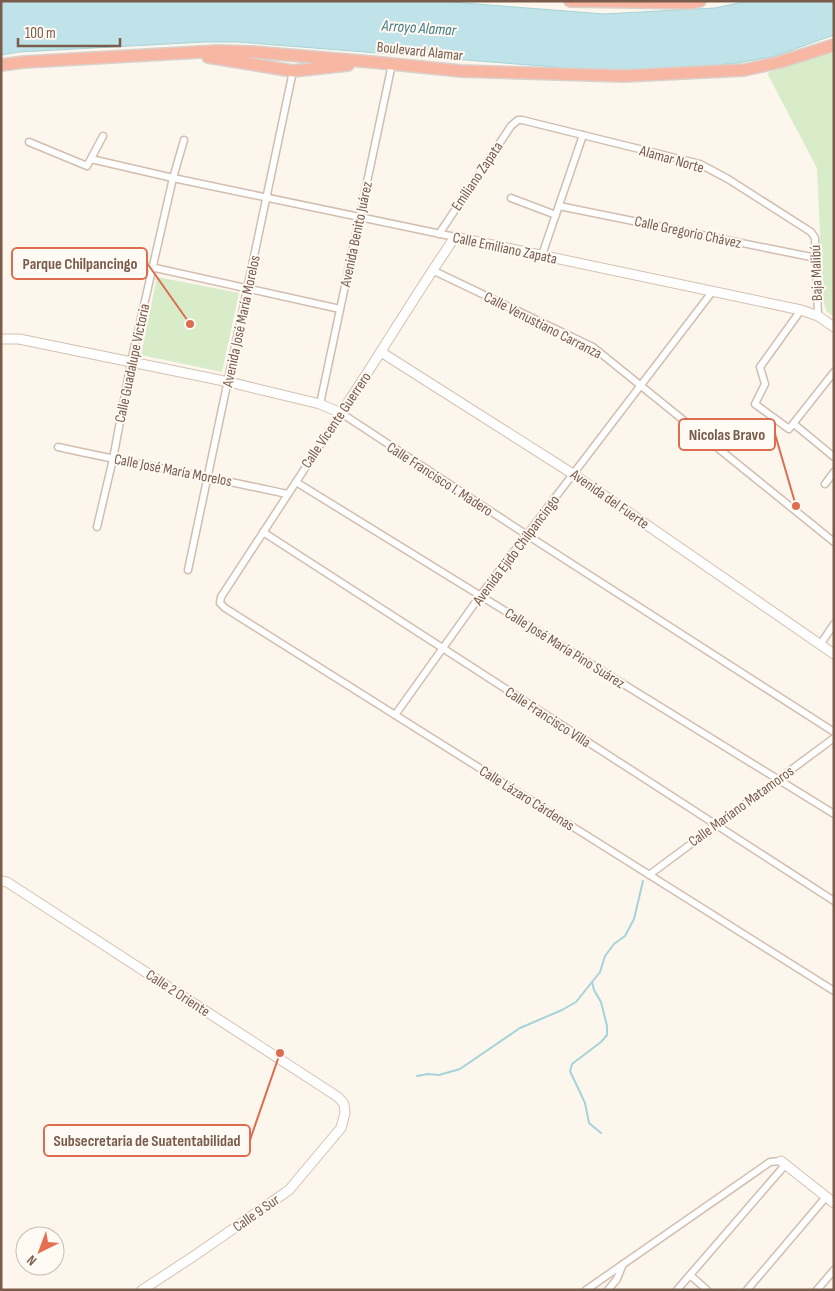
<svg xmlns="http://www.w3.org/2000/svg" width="835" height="1291" font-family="'Sofia Sans Condensed',sans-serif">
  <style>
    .green { fill: #d8ecc9 }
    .water { fill: #bfe3e8; stroke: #a5d3da }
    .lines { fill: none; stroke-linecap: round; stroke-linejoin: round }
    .stream { stroke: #a5d3da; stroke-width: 2 }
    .street-casing { stroke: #d1beb0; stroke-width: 9 }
    .secondary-casing { stroke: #d6c0b0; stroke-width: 11 }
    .highway-casing { stroke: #dad1cd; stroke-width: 14 }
    .street { stroke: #fff; stroke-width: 6 }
    .secondary { stroke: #fff; stroke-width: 9 }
    .highway { stroke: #f7b7a3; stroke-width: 11 }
    .labels { text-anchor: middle; stroke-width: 4; stroke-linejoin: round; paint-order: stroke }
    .street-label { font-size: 15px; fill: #7a5c4d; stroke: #fffaf3 }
    .water-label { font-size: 16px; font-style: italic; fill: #437c86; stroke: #fffaf3 }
    .leader { fill: none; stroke: #dc6d51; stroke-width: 2 }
    .callout-dot { fill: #dc6d51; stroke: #fffaf3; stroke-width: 2 }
    .callout { fill: #fffaf3; stroke: #dc6d51; stroke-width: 2 }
    .callout-label { font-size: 16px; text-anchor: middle; font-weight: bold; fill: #7a5c4d }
  </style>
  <rect width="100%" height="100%" fill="#fdf6ec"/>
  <g class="green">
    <path d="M834,51V317L826,311L823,298L817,168L767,73Z"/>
    <path d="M157,277L239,293L222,372L141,355Z"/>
  </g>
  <path class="water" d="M1,1H438L604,14L715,8L748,1H834V35L775,56L737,63L694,67L605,71L238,42H204L19,52L1,55Z"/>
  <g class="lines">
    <g class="stream">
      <path d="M592,982L594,990L601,1002L607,1026V1035L601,1042L572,1064L570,1071L585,1103L589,1123L601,1133"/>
      <path d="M417,1076L428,1074L439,1075L460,1069L520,1028L562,1010L576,1002L600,972L605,956L614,944L625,936L634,919L643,881"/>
    </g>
    <defs>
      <g id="street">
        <path d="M29,142L87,166L103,136"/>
        <path d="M91,159L173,178L455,237"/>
        <path d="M511,198L556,215"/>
        <path d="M559,206L816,258"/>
        <path d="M439,234L511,126L518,120H522L700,164L728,179L811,232L815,238L818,316"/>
        <path d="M97,255L340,309"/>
        <path d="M542,255L583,135"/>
        <path d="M432,270L593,347L834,542"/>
        <path d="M801,310L760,367L765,384L755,404L789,429L834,372"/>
        <path d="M320,404L392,64"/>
        <path d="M794,424L834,457"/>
        <path d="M58,447C134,464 211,477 287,494"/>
        <path d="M296,482L834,814"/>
        <path d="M825,484L834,472"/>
        <path d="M97,527L113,459L131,362L173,178L184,140"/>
        <path d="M263,532L834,901"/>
        <path d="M188,570L293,71"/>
        <path d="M820,645L834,624"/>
        <path d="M395,715L480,596L712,292"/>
        <path d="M834,732L527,535L341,413L221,597L220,603L225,608L834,991"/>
        <path d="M649,875L834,738"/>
        <path d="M690,1275L707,1290"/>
        <path d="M586,1290L770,1162L781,1161"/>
        <path d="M608,1290L617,1279L623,1264"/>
        <path d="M677,1290L786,1164"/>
        <path d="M747,1290L826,1197"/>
        <path d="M817,1290L834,1270"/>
      </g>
      <g id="secondary">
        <path d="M1,339H19L229,382L320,404L341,413C380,355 415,295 455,237L801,310L818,316L834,327"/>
        <path d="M381,352L573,474L834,654"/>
        <path d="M1,881L7,882L338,1097L344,1104L345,1113L341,1128L289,1190L194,1256L142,1290"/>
        <path d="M781,1161L834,1203"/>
      </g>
      <g id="highway">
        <path d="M570,1L690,3L700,1"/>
        <path d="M208,57L293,71L348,65"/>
        <path d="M1,65L24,62L217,51L253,52L372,62L461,71L624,76L744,70L780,62L834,45"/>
      </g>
    </defs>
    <use href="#street" class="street-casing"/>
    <use href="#secondary" class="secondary-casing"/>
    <use href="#highway" class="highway-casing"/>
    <use href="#street" class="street"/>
    <use href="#secondary" class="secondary"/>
    <use href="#highway" class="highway"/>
  </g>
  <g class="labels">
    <g class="street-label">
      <text transform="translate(420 51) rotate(6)" y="5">Boulevard Alamar</text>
      <text transform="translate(672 159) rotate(16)" y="5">Alamar Norte</text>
      <text transform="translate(477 176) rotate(-56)" y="5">Emiliano Zapata</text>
      <text transform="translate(688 232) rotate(12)" y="5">Calle Gregorio Chávez</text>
      <text transform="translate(356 234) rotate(-78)" y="5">Avenida Benito Juárez</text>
      <text transform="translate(505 248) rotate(12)" y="5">Calle Emiliano Zapata</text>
      <text transform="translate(816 273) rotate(-92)" y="5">Baja Malibú</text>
      <text transform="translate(241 321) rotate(-78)" y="5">Avenida José María Morelos</text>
      <text transform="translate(543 325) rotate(27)" y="5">Calle Venustiano Carranza</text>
      <text transform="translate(132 363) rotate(-78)" y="5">Calle Guadalupe Victoria</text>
      <text transform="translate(336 420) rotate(-56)" y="5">Calle Vicente Guerrero</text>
      <text transform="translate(173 470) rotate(11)" y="5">Calle José María Morelos</text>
      <text transform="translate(440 479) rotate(33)" y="5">Calle Francisco I. Madero</text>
      <text transform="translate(610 499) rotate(35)" y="5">Avenida del Fuerte</text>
      <text transform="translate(516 550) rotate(-53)" y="5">Avenida Ejido Chilpancingo</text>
      <text transform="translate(565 648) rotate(32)" y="5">Calle José María Pino Suárez</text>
      <text transform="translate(548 717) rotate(33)" y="5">Calle Francisco Villa</text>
      <text transform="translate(527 798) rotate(32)" y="5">Calle Lázaro Cárdenas</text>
      <text transform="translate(741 806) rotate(-36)" y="5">Calle Mariano Matamoros</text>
      <text transform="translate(178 993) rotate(33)" y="5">Calle 2 Oriente</text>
      <text transform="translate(256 1213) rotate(-35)" y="5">Calle 9 Sur</text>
    </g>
    <g class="water-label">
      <text transform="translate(419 27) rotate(4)" y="6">Arroyo Alamar</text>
    </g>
  </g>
  <path class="leader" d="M190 324L147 263M796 506L775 434M280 1053L250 1140"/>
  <g class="callout-dot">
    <circle cx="190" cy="324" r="5"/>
    <circle cx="796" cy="506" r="5"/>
    <circle cx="280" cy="1053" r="5"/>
  </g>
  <g class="callout">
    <rect x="12" y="248" width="135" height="31" rx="5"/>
    <rect x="679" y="419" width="96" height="31" rx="5"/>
    <rect x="44" y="1125" width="206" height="31" rx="5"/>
  </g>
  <g class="callout-label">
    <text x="80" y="269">Parque Chilpancingo</text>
    <text x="727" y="440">Nicolas Bravo</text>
    <text x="147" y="1146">Subsecretaria de Suatentabilidad</text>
  </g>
  <rect width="835" height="1291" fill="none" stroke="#7a5c4d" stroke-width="5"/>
  <g transform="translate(40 1251) rotate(222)"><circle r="24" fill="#fffaf3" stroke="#cabbb1"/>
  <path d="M0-4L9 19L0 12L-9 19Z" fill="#e76f51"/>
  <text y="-8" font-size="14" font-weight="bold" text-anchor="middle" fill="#7a5c4d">N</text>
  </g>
  <path d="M18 38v8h102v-8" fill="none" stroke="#7a5c4d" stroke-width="2.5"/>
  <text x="25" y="38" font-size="15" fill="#7a5c4d" stroke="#fffaf3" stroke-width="4" paint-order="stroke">100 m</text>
</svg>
